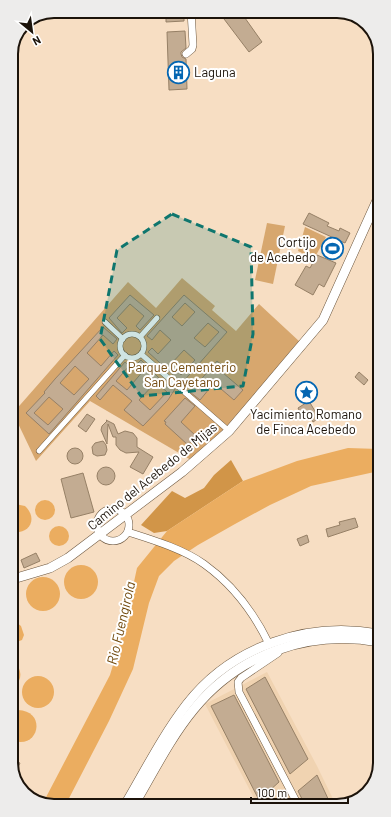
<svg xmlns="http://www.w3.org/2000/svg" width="391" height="817" font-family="Barlow,sans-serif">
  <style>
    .built { fill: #f0d3b1 }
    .green { fill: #d7a76e }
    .forest { fill: #d19548 }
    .water { fill: #ebad60 }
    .building { fill: #c3ac92; stroke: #968066; fill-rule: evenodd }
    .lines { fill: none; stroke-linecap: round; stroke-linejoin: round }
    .pedestrian-casing { stroke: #6c573f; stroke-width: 6 }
    .minor-casing { stroke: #6c573f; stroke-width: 8 }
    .tertiary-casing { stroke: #6c573f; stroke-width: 10 }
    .pedestrian { stroke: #fff; stroke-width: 5 }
    .minor { stroke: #fff; stroke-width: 7 }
    .tertiary { stroke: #fff; stroke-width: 9 }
    .marked { fill: #0f766e; fill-opacity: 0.2; stroke: #0f766e; stroke-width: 3; stroke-dasharray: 8 5; stroke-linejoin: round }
    .labels { text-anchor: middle; stroke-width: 4; stroke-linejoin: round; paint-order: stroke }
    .poi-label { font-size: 13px; fill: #1c130a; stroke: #fff; text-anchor: start }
    .park-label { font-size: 13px; fill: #744b10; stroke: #fff }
    .street-label { font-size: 13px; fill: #1c130a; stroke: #fff }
    .water-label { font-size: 14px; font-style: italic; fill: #70480b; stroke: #fff }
    .rim { fill: none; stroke: #1c130a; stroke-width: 2 }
  </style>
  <rect width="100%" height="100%" fill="#f7dec3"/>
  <path class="built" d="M267,672L317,766L335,803L257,804L205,704Z"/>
  <g class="green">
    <path d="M267,223L285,226L273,284L255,280Z"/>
    <path d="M305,227L326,237L314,259L298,251Z"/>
    <path d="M182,278L215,306L212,310L236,331L259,304L300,342L275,370L226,430L191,460L90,401L36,461L13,413L128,282L156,308Z"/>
  </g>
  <path class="forest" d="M231,460L243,481L167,531L154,533L141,525L172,491L185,498L204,488L214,475Z"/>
  <g class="water">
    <path d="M348,448L379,449V471L311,486L270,505L235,524L198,545L174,561L159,576L149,603L133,669L109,721L65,806H50L43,803L110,675L124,628L137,568L167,531L243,481L297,461Z"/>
    <circle cx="45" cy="510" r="10"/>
    <path d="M15,504L25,506C38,518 30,534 13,532V505Z"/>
    <circle cx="59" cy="536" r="10"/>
    <circle cx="81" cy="582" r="17"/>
    <circle cx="43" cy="594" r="17"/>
    <path d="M13,607L16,609L19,618L17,623L21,626L24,635L22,640L14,643Z"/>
    <path d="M14,661C22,669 23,680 14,687Z"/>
    <circle cx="38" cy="692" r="16"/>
    <path d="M18,710C47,711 39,749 14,741V711Z"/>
  </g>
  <g class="building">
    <path d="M166,11H184V21L166,22Z"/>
    <path d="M226,11H240L262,42L249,52L221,15Z"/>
    <path d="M185,31L186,48L181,52V54L182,57L186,59L187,89L169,90L167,32Z"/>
    <path d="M309,213L329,223L327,226L339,231L340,228L350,233L345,243L303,224Z"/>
    <path d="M317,255L336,263L324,287L319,284L313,295L295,285L306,266L310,268Z"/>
    <path d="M130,295L154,315L140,330L136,326L144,316L130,304L117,318L127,328L122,333L109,318Z"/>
    <path d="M184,295L227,332L182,383L148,352L152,348L158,354L171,340L160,330L152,340L147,336ZM185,303L195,312L182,326L172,317ZM208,323L219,332L205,347L194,338ZM184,350L195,360L181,375L170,365Z"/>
    <path d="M103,327L117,339L113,344L103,335L87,353L101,366L114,351L118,355L49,434L26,413L45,393L44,392L55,379ZM75,366L89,379L74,395L60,383ZM49,397L63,409L48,425L34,413Z"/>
    <path d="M141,360L159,378L171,388L172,387L175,389L168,400L143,426L124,410L132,401L113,385L100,400L96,396L125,362L129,366L116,381L127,390L144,370L137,364ZM156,382L167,392L150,410L139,400Z"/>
    <path d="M217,361L227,369L223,373L243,390L234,400L214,383L200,400L190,392Z"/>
    <path d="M359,372L368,380L364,385L355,377Z"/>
    <path d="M185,398L195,406L181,422L196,436L188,445L165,424L166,422L164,421Z"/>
    <path d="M309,401L319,418L313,422L307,411L301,414L298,408Z"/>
    <path d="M87,414L95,419L86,432L78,426Z"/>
    <path d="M106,420L114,424L118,434L125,431L133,433L137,438V447L153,457L143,474L130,467L139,452L126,453L120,450L116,445V437H113L108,424L107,444L101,430L102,426L107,421Z"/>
    <path d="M103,441L106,445L107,450L105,455L97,456L93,454L92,447L95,443Z"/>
    <circle cx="75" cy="456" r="8"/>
    <circle cx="106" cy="476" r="9"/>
    <path d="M83,473L94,512L71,518L61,479Z"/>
    <path d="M355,518L358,527L328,537L326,529L340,525L339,522Z"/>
    <path d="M307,535L309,542L300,546L297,539Z"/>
    <path d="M36,553L40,561L24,568L21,560Z"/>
    <path d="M265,677L308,759L290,774L246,689Z"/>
    <path d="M234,695L279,782L259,800L211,706Z"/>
    <path d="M14,760L20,763L14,775Z"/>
    <path d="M317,775L330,803H304L298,791Z"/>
  </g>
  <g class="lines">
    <defs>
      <g id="pedestrian">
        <path d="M105,322L123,339"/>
        <circle cx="132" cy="346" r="12"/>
        <path d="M140,337L157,318"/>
        <path d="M141,354L229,431"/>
        <path d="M39,451L125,355"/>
      </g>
      <g id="minor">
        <path d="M186,54L192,49L193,45L191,11"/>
        <circle cx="113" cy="525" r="16"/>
        <path d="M128,532C153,540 183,549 204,564C232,584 254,613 269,644"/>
        <path d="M278,653L241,678L238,682L239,692L297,803"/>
      </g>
      <g id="tertiary">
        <path d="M13,579L50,568L68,558L182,472L229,431L323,320L378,198"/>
        <path d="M125,805C145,771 163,735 187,704C232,646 308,621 379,634"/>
        <path d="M134,805C153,773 170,738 194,709C239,654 309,629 379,642"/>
      </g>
    </defs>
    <use href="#pedestrian" class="pedestrian-casing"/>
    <use href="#minor" class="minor-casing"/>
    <use href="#tertiary" class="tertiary-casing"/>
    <use href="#pedestrian" class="pedestrian"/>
    <use href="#minor" class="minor"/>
    <use href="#tertiary" class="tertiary"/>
  </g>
  <path class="marked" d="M172,214L251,247L253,334L243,386L141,396L100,339L117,250Z"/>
  <defs>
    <symbol id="building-ring" viewBox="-11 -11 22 22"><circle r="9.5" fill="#fff" stroke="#0466b2" stroke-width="1.5"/><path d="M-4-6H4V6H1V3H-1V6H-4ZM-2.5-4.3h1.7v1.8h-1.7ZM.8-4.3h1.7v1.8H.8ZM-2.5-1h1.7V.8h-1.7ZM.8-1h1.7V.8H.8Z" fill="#0466b2"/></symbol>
    <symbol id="stadium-ring" viewBox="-11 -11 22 22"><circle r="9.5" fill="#fff" stroke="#0466b2" stroke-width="1.5"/><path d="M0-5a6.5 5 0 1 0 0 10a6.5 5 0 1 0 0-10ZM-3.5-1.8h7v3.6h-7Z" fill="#0466b2"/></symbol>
    <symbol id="sight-ring" viewBox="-11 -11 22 22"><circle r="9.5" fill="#fff" stroke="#0466b2" stroke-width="1.5"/><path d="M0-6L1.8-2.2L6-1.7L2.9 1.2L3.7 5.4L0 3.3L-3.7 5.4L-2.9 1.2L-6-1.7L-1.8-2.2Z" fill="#0466b2"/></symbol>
  </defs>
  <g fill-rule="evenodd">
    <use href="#building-ring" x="166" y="60" width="25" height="25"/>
    <use href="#stadium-ring" x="320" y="236" width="25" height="25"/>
    <use href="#sight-ring" x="294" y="380" width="25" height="25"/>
  </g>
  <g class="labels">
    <g class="poi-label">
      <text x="194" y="77">Laguna</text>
      <text x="316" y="247" text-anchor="end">Cortijo<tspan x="316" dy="15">de Acebedo</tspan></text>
      <text x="306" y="419" text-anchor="middle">Yacimiento Romano<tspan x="306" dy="15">de Finca Acebedo</tspan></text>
    </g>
    <g class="park-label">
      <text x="182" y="372">Parque Cementerio<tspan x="182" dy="15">San Cayetano</tspan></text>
    </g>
    <g class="street-label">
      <text transform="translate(152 476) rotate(-39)" y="5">Camino del Acebedo de Mijas</text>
    </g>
    <g class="water-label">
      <text transform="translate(121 623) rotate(-77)" y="5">Rio Fuengirola</text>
    </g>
  </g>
  <path d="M0 0H391V817H0ZM54 18H337A36 36 0 0 1 373 54V763A36 36 0 0 1 337 799H54A36 36 0 0 1 18 763V54A36 36 0 0 1 54 18Z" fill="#edeceb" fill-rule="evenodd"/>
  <path class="rim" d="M54 18H337A36 36 0 0 1 373 54V763A36 36 0 0 1 337 799H54A36 36 0 0 1 18 763V54A36 36 0 0 1 54 18Z"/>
  <g transform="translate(32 32) rotate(151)" stroke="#ffffff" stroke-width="3" paint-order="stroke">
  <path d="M0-3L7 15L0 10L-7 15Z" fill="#1c130a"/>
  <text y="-6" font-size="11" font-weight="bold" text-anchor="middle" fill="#1c130a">N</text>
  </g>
  <path d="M251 797v6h97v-6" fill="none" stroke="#1c130a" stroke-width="2"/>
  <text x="257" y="797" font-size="12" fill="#1c130a" stroke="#ffffff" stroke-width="3" paint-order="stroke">100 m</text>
</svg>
